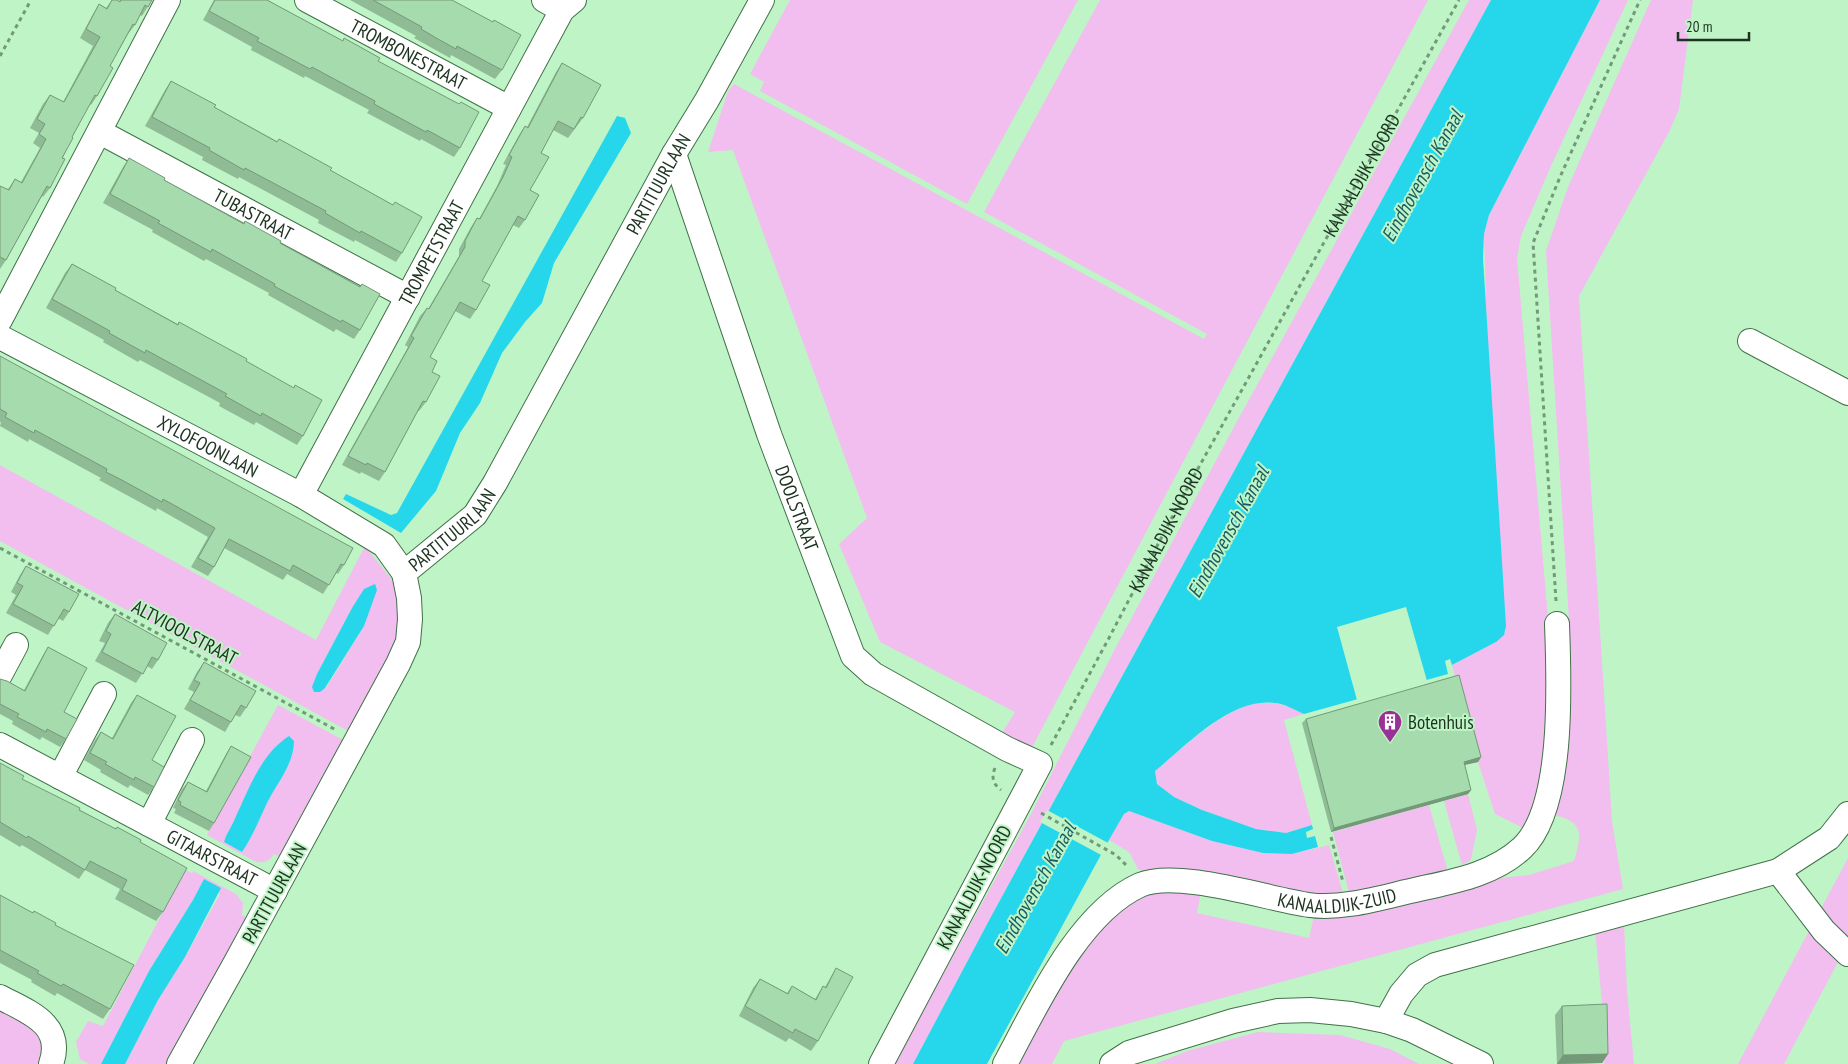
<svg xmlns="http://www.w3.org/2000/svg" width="1848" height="1064" font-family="'PT Sans Narrow',sans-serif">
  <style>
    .green { fill: #f2bdef; fill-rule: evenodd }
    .water { fill: #26d7ec }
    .pier { fill: #bff5c6 }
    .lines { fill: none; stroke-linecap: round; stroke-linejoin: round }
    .minor-casing { stroke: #407148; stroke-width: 26 }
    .path { stroke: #739a78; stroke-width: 3; stroke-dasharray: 4 4; stroke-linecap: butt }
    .minor { stroke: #fff; stroke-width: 24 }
    .wall { fill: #8fbc95 }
    .shaded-wall { fill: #749979 }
    .building { fill: #a6dbad; stroke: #749979 }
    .labels { text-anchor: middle; stroke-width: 4; stroke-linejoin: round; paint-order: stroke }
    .street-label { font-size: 19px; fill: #1d3220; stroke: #bff5c6 }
    .poi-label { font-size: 19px; fill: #1d3220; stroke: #bff5c6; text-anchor: start }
    .water-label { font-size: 20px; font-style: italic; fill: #195b64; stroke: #bff5c6 }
  </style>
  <rect width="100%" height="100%" fill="#bff5c6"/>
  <g class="green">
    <path d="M790,0H1078L967,204L760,91L764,82L750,74Z"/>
    <path d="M1100,0H1428L1029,753L1000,736L1015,712L880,642L839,544L867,518L733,150L708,152L728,91L734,84L1204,339L1207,334L984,212Z"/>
    <path d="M1469,0H1491L993,913L913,1064H894L1031,814L1116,647L1235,425Z"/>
    <path d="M1600,0H1628L1551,166L1521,236L1517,258L1549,630L1550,722L1544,783L1525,829L1495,814L1478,762L1452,665L1496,642L1484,234L1489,215Z"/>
    <path d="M1651,0H1693L1679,109L1669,132L1579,296L1612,821L1623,889L1064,1041L1052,1064H1014L1051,997L1090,939L1133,899L1157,890L1201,892L1197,913L1309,938L1314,916L1472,886L1500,878L1529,875L1574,861C1583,831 1583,821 1550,814L1566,672L1569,621L1546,251L1568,187Z"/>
    <path d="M0,465L316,640L365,546L392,580L400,607L396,646L350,732L0,541ZM352,608L364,626L326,688L317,674Z"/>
    <path d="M1275,703L1290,707L1304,714L1284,720L1312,825L1286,833L1256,829L1202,810L1174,797L1157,784L1155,771C1185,747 1215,715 1252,704C1259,702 1268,703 1275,703Z"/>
    <path d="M278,705L345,741L281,857L274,854C270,861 265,863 256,862L207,835ZM294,741C294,764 277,783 267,802C259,820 253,836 242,852L226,836L266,758Z"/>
    <path d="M1468,794L1477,830L1471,860L1462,865L1444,801Z"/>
    <path d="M1429,805L1448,872L1350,896L1333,832Z"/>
    <path d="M1129,811L1212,841L1263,853L1292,854L1329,845L1343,893L1325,899L1164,870L1143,871L1138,869L1129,852L1109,840L1124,814Z"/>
    <path d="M1848,858V943L1784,1064H1738Z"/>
    <path d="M185,870L192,873L193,871L236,894L243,903L242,915L248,918L168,1064H125L158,1000L185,957L220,894L204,879L193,900L149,971L101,1064H89L80,1059L76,1042L88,1021L103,1026Z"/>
    <path d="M1624,924L1627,990L1634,1064H1604L1603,1013L1595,930Z"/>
    <path d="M0,1008C22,1020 53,1033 37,1064H0Z"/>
    <path d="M1258,1032L1340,1035L1390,1049L1419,1064H1155L1187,1051Z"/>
  </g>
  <g class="water">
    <path d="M1491,0H1600L1489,215L1484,234L1483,258L1506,626L1504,635L1496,642L1452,665L1450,659L1445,661L1448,674L1304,714C1295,710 1285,704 1275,703C1231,697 1187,745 1155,771L1157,784L1174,797L1202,810L1256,829L1286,833L1312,825L1313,829L1306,832L1307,838L1315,836L1318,847L1292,854L1263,853L1212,841L1129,811L1124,814L1109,840L987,1064H913L993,913Z"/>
    <path d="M617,116L625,118L631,133L554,263L542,303L525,322L502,353L480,403L460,433L436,491L401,533L343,499L346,494L391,515L397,513Z"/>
    <path d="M375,584L377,590L364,626L325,688L320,692H314L312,687L317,674L352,608L364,589Z"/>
    <path d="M289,736L294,741C294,764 277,783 267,803C259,820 253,836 242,852L224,842L226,836C245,803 255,758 289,736Z"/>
    <path d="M204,879L221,888L185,957L158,1000L125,1064H101L149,971L193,900Z"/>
  </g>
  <g class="pier">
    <path d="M1406,607L1427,681L1357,700L1337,627Z"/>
    <path d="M1047,810L1110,844L1103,856L1040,822Z"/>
  </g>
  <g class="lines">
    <defs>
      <g id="minor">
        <path id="s2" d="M307,0L509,108"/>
        <path d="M544,0L562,10"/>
        <path id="s3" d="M100,132L408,297"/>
        <path id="s4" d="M674,154L769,434L853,656L873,674L1007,749L1040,764L881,1064"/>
        <path d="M0,320L168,0"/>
        <path id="s5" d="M0,337L301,495L384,545L404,573L409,598L410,619L408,642L398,664L236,962L179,1064"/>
        <path d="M1750,341L1848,393"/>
        <path id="s6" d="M301,495L562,10L574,0"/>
        <path id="s7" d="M404,573L475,515L495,483L674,154L707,100L762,0"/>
        <path d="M0,675L16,645"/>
        <path id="s8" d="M0,745L275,891"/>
        <path d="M60,777L104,694"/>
        <path d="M149,824L192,740"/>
        <path d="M1778,871L1824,931L1848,954"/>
        <path d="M0,997C28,1012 65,1024 51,1064"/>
        <path d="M1386,1021L1401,994L1417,975L1435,965L1778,871L1829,838L1848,814"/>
        <path id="s9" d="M1005,1064C1036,1007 1078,913 1140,885C1177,869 1268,899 1309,905C1344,910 1386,896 1419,889C1455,881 1494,874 1522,848C1565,808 1559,680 1557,624"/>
        <path d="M1112,1064L1129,1053L1233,1021L1278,1011L1310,1010L1351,1014L1386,1021L1412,1030L1481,1064"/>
      </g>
    </defs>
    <use href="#minor" class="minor-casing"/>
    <g class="path">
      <path d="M0,56L31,0"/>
      <path d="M0,548L336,730"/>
      <path d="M1556,601L1533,243L1560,177L1640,0"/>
      <path id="s1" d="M1051,745L1109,638L1190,483L1459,0"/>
      <path d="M995,768C991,777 993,784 1001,790"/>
      <path d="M1041,813L1116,855L1127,866"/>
      <path d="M1331,837L1343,882"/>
    </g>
    <use href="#minor" class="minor"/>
  </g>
  <g class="wall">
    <path d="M112,0L119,1L120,0H152L142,16L140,15L135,25L128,34L110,66L97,96L91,105L90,104L72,137L50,188L43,197L42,196L6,260L0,269V186L8,189L15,179L21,182L40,148L33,143L39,133L30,128L43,104L50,95L63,102L93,46L80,38L93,14L99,4L106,8Z"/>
    <path d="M214,0H267L378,61L460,148L454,157L421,139L420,141L367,113L369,110L305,76L304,78L251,50L252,47L203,20Z"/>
    <path d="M350,0H452L502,70L495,79L451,55L450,58L414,38L416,36Z"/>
    <path d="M562,63L583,118L568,138L553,130L541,153L530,190L525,220L519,228L513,225L482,281L476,310L470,319L455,311L430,357L432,372L426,402L419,411H418L385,472L379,481L361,472L360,474L342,465L408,347L405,345L420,316L427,308L428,309L459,256V249L471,227L477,218L479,219L497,186L506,165L503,164L519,135L525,126L527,127L556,72Z"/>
    <path d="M171,81L214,107L330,170L402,253L396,262L355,240L354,242L318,223L319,220L239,177L238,179L202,160L203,157L145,126L165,90Z"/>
    <path d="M129,158L164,180L280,243L360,330L354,339L336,329L334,332L268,295L269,293L206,259L204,261L152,232L153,230L103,203L123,167Z"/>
    <path d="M72,264L115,290L246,361L303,436L297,445L256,422L254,425L219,406L220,403L140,360L138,362L103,342L104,340L46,308L65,273Z"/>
    <path d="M0,356L344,565L338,574L336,573L323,594L287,574L283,580L224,548L214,567L208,576L191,567L208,537L157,508L156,511L99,480L101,478L29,439L28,442L0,426L1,422H0Z"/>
    <path d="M26,566L69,612L63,621L58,618L48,635L6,613L16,595L11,592L20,575Z"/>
    <path d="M115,614L158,660L152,669L147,666L136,683L95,661L105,643L99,641L108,623Z"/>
    <path d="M48,647L64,712L66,739L60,747L42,737L40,740L12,724L13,721L0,714V679L24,690L43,655Z"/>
    <path d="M204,662L246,708L240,717L235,715L225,732L184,709L194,692L188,689L197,672Z"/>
    <path d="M137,695L152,760L154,787L148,795L130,785L128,788L100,772L101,770L84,760L95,740L101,732L112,738L131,703Z"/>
    <path d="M1306,719L1481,757L1478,762L1464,765L1471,790L1468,794L1331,832L1302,723Z"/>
    <path d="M231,746L214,823L209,831L174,813L176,809L173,808L182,789L188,782L206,791L226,754Z"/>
    <path d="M0,763L22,779L140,842L163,912L156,921L115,899L120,889L85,870L79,879L22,845L20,847L0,835Z"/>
    <path d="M0,895L33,913L34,911L55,925L110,1009L103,1019L57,993L55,996L31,982L32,980L0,963Z"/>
    <path d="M836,968L818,1041L811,1051L789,1038L786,1042L739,1016L753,988L760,979L787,993L792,986L815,999L823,986L825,987Z"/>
    <path d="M1562,1006L1608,1054L1602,1063L1557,1064L1555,1015Z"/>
  </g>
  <g class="shaded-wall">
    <path d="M1481,757L1478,762L1460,766L1464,762Z"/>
    <path d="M1471,790L1468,794L1331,832L1334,828Z"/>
    <path d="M1608,1054L1602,1063L1557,1064L1563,1055Z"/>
  </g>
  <g class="building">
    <path d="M112,0H117L120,2L121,0H152L148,7L145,5L135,25L133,24L110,66L113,68L97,96L95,95L72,137L73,138L62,158L65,159L50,188L47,186L6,260L0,257V186L9,190L15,179L22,183L46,139L39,134L45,124L37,119L50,95L64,102L100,37L86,29L99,4L107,9Z"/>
    <path d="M215,0H267L343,41L344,38L380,58L378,61L459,104L461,102L479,112L460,148L427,130L426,132L374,104L375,101L312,67L310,69L257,41L259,38L209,11Z"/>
    <path d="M373,0H452L493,22L494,20L521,35L502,70L457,46L456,49L438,39L421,29L422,27Z"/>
    <path d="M562,63L601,85L583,118L581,117L574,129L558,121L541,153L549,157L530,190L539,195L525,220L518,216L482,281L490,285L476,310L460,302L430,357L437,361L432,372L440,376L426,402L423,401L385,472L367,463L366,465L348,456L414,338L411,336L427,308L429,309L465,247V241L477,218L480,219L503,177L512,157L509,155L525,126L528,128Z"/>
    <path d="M171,81L216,105L214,107L277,142L279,139L332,168L330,170L393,205L395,202L422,217L402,253L361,231L360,233L325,213L326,211L245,168L244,170L209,150L210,148L152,117Z"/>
    <path d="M129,158L165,178L164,180L244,224L245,221L281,241L280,243L360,287L362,284L380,294L360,330L342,320L341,322L274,286L275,284L212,249L211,252L158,223L160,221L110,194Z"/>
    <path d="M72,264L116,288L115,290L178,325L179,322L247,359L246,361L294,388L295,385L322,400L303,436L262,413L261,416L225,396L227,394L146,350L145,353L109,333L110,331L52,299Z"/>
    <path d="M0,356L353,548L344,565L341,564L329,585L293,565L290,571L229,539L214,567L198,558L215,528L163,499L162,502L118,478L106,472L107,469L35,430L34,433L5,417L7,413L0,409Z"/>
    <path d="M26,566L79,594L69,612L64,609L54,626L13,604L23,586L17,583Z"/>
    <path d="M115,614L167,643L158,660L152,657L143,674L102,652L111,634L106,631Z"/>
    <path d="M48,647L87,668L64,712L77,719L66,739L47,729L46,732L31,724L17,717L19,714L0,704V679L7,681L25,691Z"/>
    <path d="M204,662L256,691L246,708L241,705L231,722L190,700L200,683L194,680Z"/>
    <path d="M1459,675L1481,757L1464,762L1471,790L1334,828L1306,719Z"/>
    <path d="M137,695L176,716L152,760L164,767L154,787L135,777L134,780L105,764L107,762L90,753L101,732L113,739Z"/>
    <path d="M231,746L251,757L214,823L180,805L181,802L178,800L188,782L207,792Z"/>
    <path d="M0,763L24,776L22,779L80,808L79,810L116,829L117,827L141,840L140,842L187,868L163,912L122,890L127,880L90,861L85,870L28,836L27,838L0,822Z"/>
    <path d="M0,895L33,913L34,911L56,923L55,925L134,965L110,1009L63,984L61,986L37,973L39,971L0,950Z"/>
    <path d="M836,968L853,977L818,1041L795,1029L793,1033L745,1006L760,979L788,994L792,986L816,1000L823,986L826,988Z"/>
    <path d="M1607,1004L1608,1054L1563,1055L1562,1006Z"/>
  </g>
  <defs>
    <symbol id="building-pin" viewBox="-11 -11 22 30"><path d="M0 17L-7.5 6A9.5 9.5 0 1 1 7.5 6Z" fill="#983297" stroke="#bff5c6"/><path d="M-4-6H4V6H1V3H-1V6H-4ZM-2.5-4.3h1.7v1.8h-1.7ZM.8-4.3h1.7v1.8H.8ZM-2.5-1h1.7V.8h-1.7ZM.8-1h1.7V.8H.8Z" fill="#fff"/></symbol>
  </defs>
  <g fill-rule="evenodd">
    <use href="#building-pin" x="1376" y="708" width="28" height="38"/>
  </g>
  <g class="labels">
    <g class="street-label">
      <text dy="7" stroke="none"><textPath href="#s2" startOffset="115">TROMBONESTRAAT</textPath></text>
      <text dy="7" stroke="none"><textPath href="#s1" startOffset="649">KANAALDIJK-NOORD</textPath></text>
      <text dy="7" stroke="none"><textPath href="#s7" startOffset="470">PARTITUURLAAN</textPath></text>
      <text dy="7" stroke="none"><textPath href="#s3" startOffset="174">TUBASTRAAT</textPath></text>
      <text dy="7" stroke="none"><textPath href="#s6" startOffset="275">TROMPETSTRAAT</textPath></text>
      <text dy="7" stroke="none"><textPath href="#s5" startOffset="235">XYLOFOONLAAN</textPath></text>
      <text dy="7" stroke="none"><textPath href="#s4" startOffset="375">DOOLSTRAAT</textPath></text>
      <text dy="7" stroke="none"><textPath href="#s7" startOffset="65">PARTITUURLAAN</textPath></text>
      <text dy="7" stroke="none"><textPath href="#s1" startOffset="244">KANAALDIJK-NOORD</textPath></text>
      <text transform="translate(185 632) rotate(28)" y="7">ALTVIOOLSTRAAT</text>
      <text dy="7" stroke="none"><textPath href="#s8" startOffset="240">GITAARSTRAAT</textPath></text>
      <text transform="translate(974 887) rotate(-62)" y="7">KANAALDIJK-NOORD</text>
      <text transform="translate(274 893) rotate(-61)" y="7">PARTITUURLAAN</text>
      <text dy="7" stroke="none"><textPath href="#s9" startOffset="428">KANAALDIJK-ZUID</textPath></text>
    </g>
    <g class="poi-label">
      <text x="1408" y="729">Botenhuis</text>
    </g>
    <g class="water-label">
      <text transform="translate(1422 176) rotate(-61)" y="7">Eindhovensch Kanaal</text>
      <text transform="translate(1228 532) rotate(-61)" y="7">Eindhovensch Kanaal</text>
      <text transform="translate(1035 888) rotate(-61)" y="7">Eindhovensch Kanaal</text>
    </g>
  </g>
  <path d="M1678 32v8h71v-8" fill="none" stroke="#1d3220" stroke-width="2.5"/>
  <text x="1686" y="32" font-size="15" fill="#1d3220" stroke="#bff5c6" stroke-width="4" paint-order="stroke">20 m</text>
</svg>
